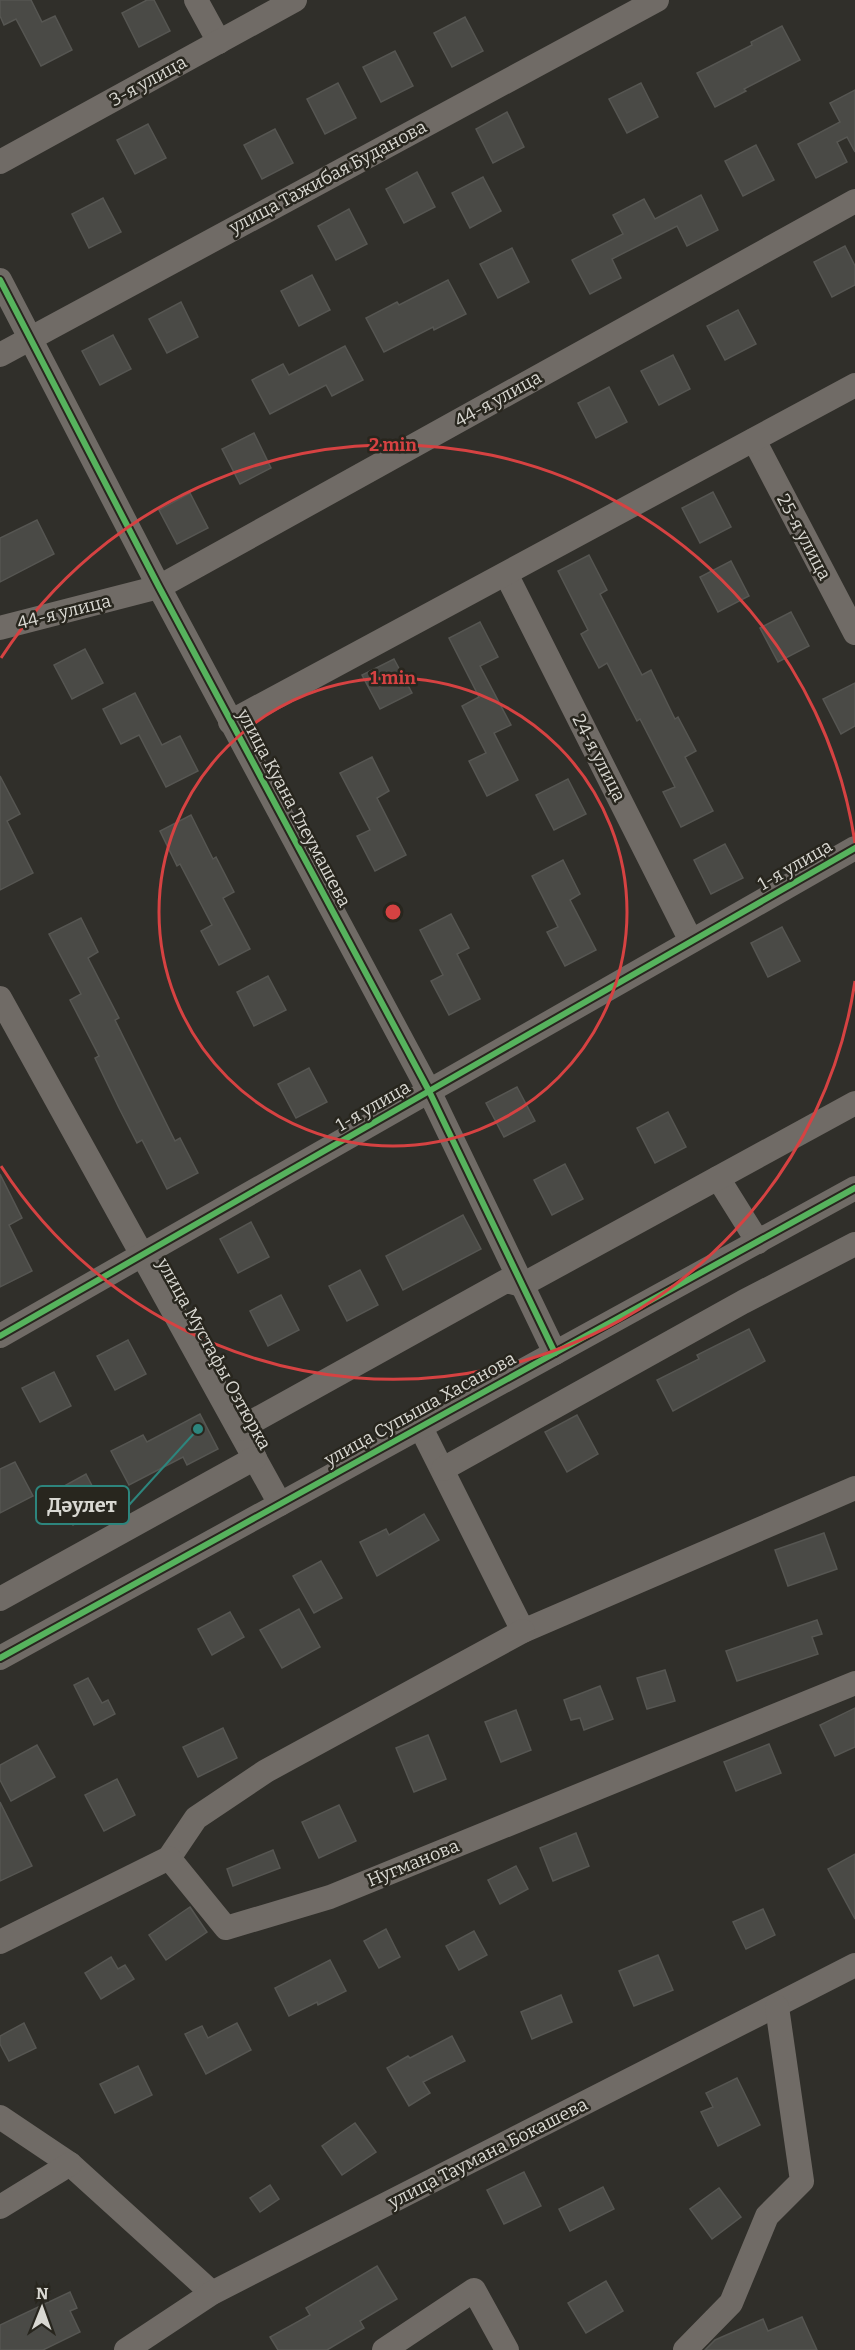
<svg xmlns="http://www.w3.org/2000/svg" width="855" height="2350" font-family="Bitter,serif">
  <style>
    .building { fill: #4a4a46; stroke: #565652; stroke-width: 1.5 }
    .lines { fill: none; stroke-linecap: round; stroke-linejoin: round }
    .minor { stroke: #706b66; stroke-width: 24 }
    .cycleway-casing { stroke: #28261e; stroke-width: 10 }
    .cycleway { stroke: #56b35d; stroke-width: 6 }
    .ring { fill: none; stroke: #d64242; stroke-width: 3 }
    .labels { text-anchor: middle; stroke-width: 5; stroke-linejoin: round; paint-order: stroke }
    .street-label { font-size: 18px; fill: #d9d8d2; stroke: #28261e }
    .centre { fill: #d64242; stroke: #28261e; stroke-width: 3 }
    .ring-label { font-size: 18px; text-anchor: middle; font-weight: bold; fill: #d64242; stroke: #28261e; stroke-width: 5; stroke-linejoin: round; paint-order: stroke }
    .leader { fill: none; stroke: #2d857d; stroke-width: 2 }
    .callout-dot { fill: #2d857d; stroke: #28261e; stroke-width: 2 }
    .callout { fill: #28261e; stroke: #2d857d; stroke-width: 2 }
    .callout-label { font-size: 20px; text-anchor: middle; font-weight: bold; fill: #d9d8d2 }
  </style>
  <rect width="100%" height="100%" fill="#302f2a"/>
  <g class="building">
    <path d="M0,0H31L42,22L55,16L72,50L41,66L16,19L4,25L0,16Z"/>
    <path d="M147,0H154L170,31L139,47L122,13Z"/>
    <path d="M465,17L483,51L452,67L434,33Z"/>
    <path d="M782,26L800,60L744,89L746,91L715,107L697,73L752,45L751,42Z"/>
    <path d="M395,51L413,86L381,102L363,67Z"/>
    <path d="M338,83L356,118L325,134L307,99Z"/>
    <path d="M641,83L658,117L627,133L609,99Z"/>
    <path d="M855,90V152L847,137L837,142L847,162L816,178L798,144L840,122L830,103Z"/>
    <path d="M507,112L524,147L493,163L476,129Z"/>
    <path d="M148,124L166,158L135,174L117,140Z"/>
    <path d="M275,129L293,163L262,179L244,145Z"/>
    <path d="M756,145L774,180L743,196L725,161Z"/>
    <path d="M417,172L435,207L404,223L386,189Z"/>
    <path d="M483,177L501,211L470,228L452,193Z"/>
    <path d="M701,195L718,230L687,246L677,226L612,259L621,278L590,294L572,260L623,234L613,215L644,199L655,219Z"/>
    <path d="M103,198L121,232L89,248L72,214Z"/>
    <path d="M349,209L367,244L336,260L318,226Z"/>
    <path d="M845,246L855,266V285L832,297L814,262Z"/>
    <path d="M512,248L529,282L498,298L480,264Z"/>
    <path d="M312,275L330,310L299,326L281,291Z"/>
    <path d="M448,280L466,314L434,330L433,327L384,352L366,318L397,302L399,305Z"/>
    <path d="M181,302L198,337L167,353L149,319Z"/>
    <path d="M738,310L756,344L725,360L707,326Z"/>
    <path d="M113,335L131,369L100,385L82,351Z"/>
    <path d="M345,346L363,380L332,396L326,385L270,414L252,380L283,364L289,375Z"/>
    <path d="M673,355L690,389L659,405L641,371Z"/>
    <path d="M609,387L627,422L596,438L578,403Z"/>
    <path d="M254,433L271,468L240,484L222,449Z"/>
    <path d="M713,492L731,527L700,543L682,508Z"/>
    <path d="M190,493L208,528L177,544L159,510Z"/>
    <path d="M37,520L54,554L0,582V538Z"/>
    <path d="M589,555L607,590L600,594L642,675L651,670L675,719L678,717L696,751L685,757L713,811L681,827L663,792L675,787L640,719L637,721L607,663L599,668L581,634L588,630L558,571Z"/>
    <path d="M731,561L749,596L718,612L700,577Z"/>
    <path d="M791,612L809,646L778,662L760,628Z"/>
    <path d="M480,622L498,657L480,666L511,725L494,733L518,780L487,796L469,761L486,753L462,706L479,697L449,638Z"/>
    <path d="M85,649L103,683L72,699L54,665Z"/>
    <path d="M394,659L412,693L380,709L362,675Z"/>
    <path d="M855,683V726L841,734L823,699Z"/>
    <path d="M135,693L162,745L180,736L198,771L166,787L139,735L121,744L103,709Z"/>
    <path d="M372,757L389,791L377,798L406,855L375,871L357,836L370,830L340,773Z"/>
    <path d="M0,776L20,814L7,821L33,873L0,890Z"/>
    <path d="M568,779L586,814L554,830L536,795Z"/>
    <path d="M191,815L213,859L216,857L234,892L223,898L250,949L219,965L201,931L212,925L180,864L177,866L160,831Z"/>
    <path d="M725,844L743,878L711,894L694,860Z"/>
    <path d="M563,860L580,894L570,900L596,950L565,966L547,932L558,927L532,876Z"/>
    <path d="M451,914L469,948L457,954L480,999L449,1015L431,981L443,975L420,930Z"/>
    <path d="M81,918L98,952L88,958L119,1018L115,1020L175,1141L180,1138L198,1173L167,1189L142,1140L137,1143L119,1108L95,1058L99,1056L70,1000L81,994L49,934Z"/>
    <path d="M782,927L800,961L768,977L751,943Z"/>
    <path d="M268,976L286,1010L254,1026L237,992Z"/>
    <path d="M309,1068L327,1102L296,1118L278,1084Z"/>
    <path d="M517,1087L535,1121L504,1137L486,1103Z"/>
    <path d="M668,1112L686,1147L655,1163L637,1128Z"/>
    <path d="M565,1164L583,1199L552,1215L534,1180Z"/>
    <path d="M0,1174L22,1218L9,1225L32,1271L0,1287Z"/>
    <path d="M463,1215L481,1249L403,1290L386,1256Z"/>
    <path d="M251,1222L269,1257L238,1273L220,1239Z"/>
    <path d="M360,1270L378,1305L347,1321L329,1286Z"/>
    <path d="M281,1295L299,1330L268,1346L250,1311Z"/>
    <path d="M749,1329L765,1361L673,1411L657,1380L699,1359L697,1355Z"/>
    <path d="M128,1340L146,1374L115,1390L97,1356Z"/>
    <path d="M54,1372L71,1406L40,1422L22,1388Z"/>
    <path d="M200,1414L218,1449L187,1465L183,1457L129,1485L111,1451L143,1435L147,1442Z"/>
    <path d="M577,1415L598,1454L567,1472L545,1432Z"/>
    <path d="M15,1462L33,1496L0,1513V1469Z"/>
    <path d="M86,1474L104,1509L73,1525L55,1491Z"/>
    <path d="M424,1514L439,1540L377,1576L360,1542L386,1529L389,1535Z"/>
    <path d="M824,1533L837,1569L788,1586L775,1550Z"/>
    <path d="M321,1561L342,1598L314,1613L293,1576Z"/>
    <path d="M299,1609L320,1647L282,1668L260,1630Z"/>
    <path d="M230,1612L244,1637L212,1655L198,1629Z"/>
    <path d="M817,1620L822,1634L812,1637L818,1654L737,1681L726,1651Z"/>
    <path d="M665,1670L675,1701L647,1709L637,1678Z"/>
    <path d="M88,1678L102,1703L108,1700L115,1714L94,1725L74,1685Z"/>
    <path d="M600,1686L613,1719L584,1730L580,1718L571,1720L564,1700Z"/>
    <path d="M855,1708V1747L835,1756L820,1725Z"/>
    <path d="M516,1710L531,1750L501,1762L485,1722Z"/>
    <path d="M223,1728L237,1758L198,1777L183,1747Z"/>
    <path d="M428,1735L446,1779L414,1792L396,1748Z"/>
    <path d="M769,1744L781,1773L736,1791L724,1762Z"/>
    <path d="M37,1745L55,1777L11,1801L0,1780V1765Z"/>
    <path d="M117,1779L135,1815L104,1831L85,1795Z"/>
    <path d="M0,1802L32,1866L0,1881Z"/>
    <path d="M339,1805L356,1841L319,1858L302,1822Z"/>
    <path d="M576,1833L589,1866L553,1881L540,1848Z"/>
    <path d="M273,1850L280,1868L233,1886L227,1869Z"/>
    <path d="M855,1854V1919L828,1869Z"/>
    <path d="M516,1866L528,1889L500,1904L488,1880Z"/>
    <path d="M190,1907L207,1932L166,1960L149,1935Z"/>
    <path d="M763,1909L775,1935L746,1949L733,1922Z"/>
    <path d="M386,1929L400,1957L379,1968L364,1941Z"/>
    <path d="M474,1931L487,1955L459,1970L446,1946Z"/>
    <path d="M658,1955L673,1990L634,2006L619,1971Z"/>
    <path d="M111,1957L118,1969L125,1965L134,1979L101,1999L85,1973Z"/>
    <path d="M330,1960L346,1991L318,2005L317,2002L289,2016L275,1988Z"/>
    <path d="M561,1995L572,2022L532,2039L521,2012Z"/>
    <path d="M24,2023L36,2048L9,2061L0,2044V2036Z"/>
    <path d="M237,2023L251,2050L206,2074L185,2034L202,2026L208,2038Z"/>
    <path d="M452,2036L465,2061L423,2082L430,2093L409,2106L387,2068L408,2056L410,2058Z"/>
    <path d="M138,2066L152,2095L115,2113L100,2084Z"/>
    <path d="M737,2078L760,2125L718,2146L701,2112L713,2107L706,2093Z"/>
    <path d="M355,2123L376,2152L342,2175L322,2146Z"/>
    <path d="M524,2172L541,2206L504,2224L487,2190Z"/>
    <path d="M270,2185L279,2199L260,2212L250,2198Z"/>
    <path d="M603,2187L614,2209L570,2231L559,2209Z"/>
    <path d="M719,2188L741,2217L712,2239L690,2209Z"/>
    <path d="M377,2266L397,2299L360,2321L364,2328L327,2350H278L270,2337L310,2315L306,2308Z"/>
    <path d="M606,2281L623,2311L586,2333L568,2303Z"/>
    <path d="M70,2292L77,2308L70,2311L80,2332L43,2350H0V2325Z"/>
    <path d="M802,2317L817,2350H705L715,2340L763,2319L768,2331Z"/>
  </g>
  <g class="lines">
    <g class="minor">
      <path d="M196,0L219,42"/>
      <path d="M0,162L295,0"/>
      <path d="M0,280L159,587L429,1091L555,1353"/>
      <path d="M0,355L657,0"/>
      <path d="M754,440L855,633"/>
      <path d="M506,574L691,941"/>
      <path d="M0,628L159,587L855,201"/>
      <path d="M230,722L855,385"/>
      <path d="M0,998L280,1504"/>
      <path d="M718,1178L758,1242"/>
      <path d="M0,1336L855,848"/>
      <path d="M420,1426L523,1631L855,1488"/>
      <path d="M239,1429L506,1281L522,1285L855,1103"/>
      <path d="M443,1469L743,1302L855,1244"/>
      <path d="M0,1599L255,1458"/>
      <path d="M0,1658L855,1188"/>
      <path d="M169,1858L196,1818L266,1771L523,1631"/>
      <path d="M0,1942L169,1858L226,1928L330,1897L855,1683"/>
      <path d="M0,2117L70,2164L212,2293"/>
      <path d="M0,2207L70,2164"/>
      <path d="M126,2350L212,2293L855,1965"/>
      <path d="M384,2350L474,2290L507,2350"/>
      <path d="M685,2350L731,2303L767,2216L802,2181L777,2007"/>
    </g>
    <defs>
      <g id="cycleway">
        <path d="M0,280L159,587L429,1091L555,1353"/>
        <path d="M0,1336L855,848"/>
        <path d="M0,1658L855,1188"/>
      </g>
    </defs>
    <use href="#cycleway" class="cycleway-casing"/>
    <use href="#cycleway" class="cycleway"/>
  </g>
  <g class="ring">
    <circle cx="393" cy="912" r="234"/>
    <path d="M855 981A467 467 0 0 1 1 1166M1 658A467 467 0 0 1 855 843"/>
  </g>
  <g class="labels">
    <g class="street-label">
      <text transform="translate(148 81) rotate(-29)" y="6">3-я улица</text>
      <text transform="translate(328 177) rotate(-28)" y="6">улица Тажибая Буданова</text>
      <text transform="translate(498 399) rotate(-29)" y="6">44-я улица</text>
      <text transform="translate(804 537) rotate(62)" y="6">25-я улица</text>
      <text transform="translate(64 612) rotate(-14)" y="6">44-я улица</text>
      <text transform="translate(599 758) rotate(63)" y="6">24-я улица</text>
      <text transform="translate(294 808) rotate(62)" y="6">улица Куана Тлеумашева</text>
      <text transform="translate(795 865) rotate(-30)" y="6">1-я улица</text>
      <text transform="translate(373 1106) rotate(-30)" y="6">1-я улица</text>
      <text transform="translate(214 1354) rotate(61)" y="6">улица Мустафы Озтюрка</text>
      <text transform="translate(420 1409) rotate(-29)" y="6">улица Супыша Хасанова</text>
      <text transform="translate(413 1863) rotate(-22)" y="6">Нугманова</text>
      <text transform="translate(488 2153) rotate(-27)" y="6">улица Таумана Бокашева</text>
    </g>
  </g>
  <circle cx="393" cy="912" r="9" class="centre"/>
  <g class="ring-label">
    <text x="393" y="451">2 min</text>
    <text x="393" y="684">1 min</text>
  </g>
  <path class="leader" d="M198 1429L129 1505"/>
  <circle class="callout-dot" cx="198" cy="1429" r="6"/>
  <rect class="callout" x="36" y="1486" width="93" height="38" rx="6"/>
  <g class="callout-label">
    <text x="82" y="1512">Дәулет</text>
  </g>
  <g transform="translate(42 2308) rotate(1)" stroke="#28261e" stroke-width="4.5" paint-order="stroke">
  <path d="M0-4.5L10 22L0 15L-10 22Z" fill="#d9d8d2"/>
  <text y="-9" font-size="16" font-weight="bold" text-anchor="middle" fill="#d9d8d2">N</text>
  </g>
</svg>
